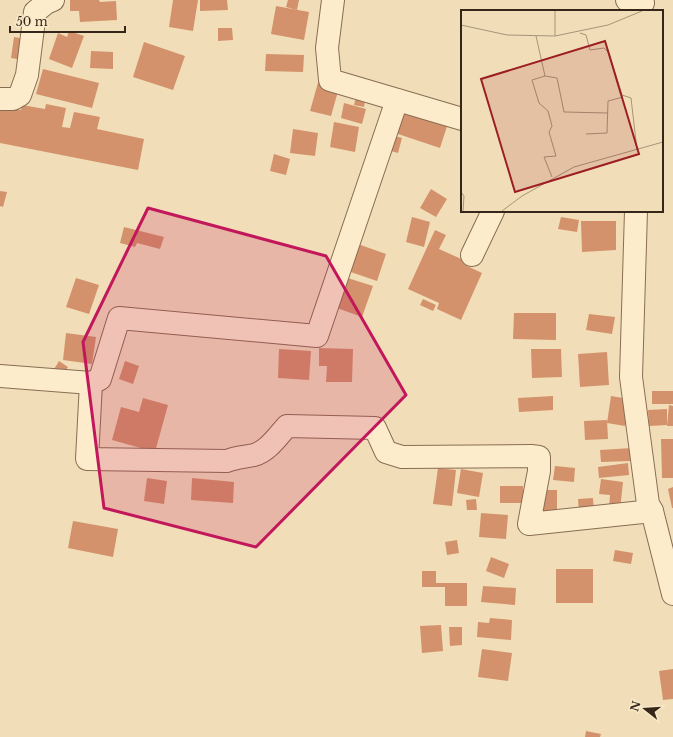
<svg xmlns="http://www.w3.org/2000/svg" width="673" height="737" font-family="'Libre Baskerville',serif">
  <style>
    .building { fill: #d3926b }
    .lines { fill: none; stroke-linecap: round; stroke-linejoin: round }
    .minor-casing { stroke: #896d52; stroke-width: 24 }
    .minor { stroke: #fceccc; stroke-width: 22 }
    .marked { fill: #c2185b; fill-opacity: 0.2; stroke: #c2185b; stroke-width: 3; stroke-linejoin: round }
    .inset-road { fill: none; stroke: #a69479; stroke-width: 1 }
    .view { fill: #9c1e23; fill-opacity: 0.15; stroke: #9c1e23; stroke-width: 2 }
    .inset-edge { fill: none; stroke: #362619; stroke-width: 2 }
  </style>
  <rect width="100%" height="100%" fill="#f1deb9"/>
  <g class="building">
    <path d="M70,0H99L100,2L116,1L117,20L80,22L79,11H70Z"/>
    <path d="M173,0H198L193,31L169,27Z"/>
    <path d="M200,0H227L228,10L200,11Z"/>
    <path d="M288,0H299L297,10L286,7Z"/>
    <path d="M276,6L309,12L304,40L271,34Z"/>
    <path d="M218,28H232L233,40L218,41Z"/>
    <path d="M69,31L84,36L72,68L49,59L58,33L67,37Z"/>
    <path d="M14,37L38,41L23,60L11,58Z"/>
    <path d="M144,42L185,56L173,90L133,77Z"/>
    <path d="M91,51L113,52V69L90,68Z"/>
    <path d="M266,54L304,55L303,72L265,71Z"/>
    <path d="M43,69L99,83L92,108L36,94Z"/>
    <path d="M321,72L342,77L331,116L310,111Z"/>
    <path d="M357,93L366,95L364,107L354,105Z"/>
    <path d="M406,102L450,117L440,148L389,131Z"/>
    <path d="M344,103L366,109L362,124L341,118Z"/>
    <path d="M46,104L66,108L62,127L70,128L74,112L100,117L97,129L144,139L138,170L0,143V105L21,110L22,105L45,109Z"/>
    <path d="M334,122L359,127L355,152L330,147Z"/>
    <path d="M293,129L318,133L315,156L290,153Z"/>
    <path d="M381,132L402,138L398,153L376,147Z"/>
    <path d="M274,154L290,159L286,175L270,171Z"/>
    <path d="M431,189L447,199L436,217L420,208Z"/>
    <path d="M0,191L7,192L3,207L0,206Z"/>
    <path d="M412,217L430,222L424,247L406,242Z"/>
    <path d="M561,217L579,220L577,232L558,229Z"/>
    <path d="M581,221H616V250L582,252Z"/>
    <path d="M124,227L164,237L160,249L137,243L135,247L120,243Z"/>
    <path d="M435,230L446,235L439,249L468,262L467,266L482,273L461,320L437,309L439,303L408,289Z"/>
    <path d="M355,243L386,254L377,281L345,270Z"/>
    <path d="M335,274L373,286L362,317L337,308Z"/>
    <path d="M76,278L99,285L89,314L66,307Z"/>
    <path d="M423,299L436,305L433,311L420,305Z"/>
    <path d="M514,313H556V340L513,339Z"/>
    <path d="M589,314L615,317L612,334L586,330Z"/>
    <path d="M66,333L96,337L92,364L63,360Z"/>
    <path d="M319,348L353,349L352,382H326L327,366H319Z"/>
    <path d="M279,349L311,351L309,380L278,378Z"/>
    <path d="M531,349H561L562,377L532,378Z"/>
    <path d="M607,352L609,385L580,387L578,354Z"/>
    <path d="M59,361L68,367L62,376L53,371Z"/>
    <path d="M125,361L139,366L133,384L119,379Z"/>
    <rect x="652" y="391" width="21" height="13"/>
    <path d="M553,396V410L519,412L518,398Z"/>
    <path d="M611,396L629,399L625,426L607,423Z"/>
    <path d="M143,398L168,405L155,452L112,440L121,407L139,412Z"/>
    <path d="M669,405L673,406V426H667Z"/>
    <path d="M667,409V425L649,426L648,410Z"/>
    <path d="M607,420L608,439L585,440L584,421Z"/>
    <path d="M661,439H673V478H662Z"/>
    <path d="M632,448V461L601,462L600,450Z"/>
    <path d="M628,463L629,475L599,478L598,467Z"/>
    <path d="M555,466L575,468L574,482L553,480Z"/>
    <path d="M438,468L456,470L452,506L433,504Z"/>
    <path d="M461,469L483,473L479,497L457,493Z"/>
    <path d="M147,478L167,481L164,504L144,501Z"/>
    <path d="M192,478L234,482L233,503L191,500Z"/>
    <path d="M601,479L623,482L620,510L609,509L610,495L599,494Z"/>
    <rect x="500" y="486" width="23" height="17"/>
    <path d="M673,487V508H672L668,489Z"/>
    <path d="M540,490H557V514H539Z"/>
    <path d="M593,498L594,512L579,513L578,499Z"/>
    <path d="M476,499L477,510H467L466,500Z"/>
    <path d="M481,513L508,515L506,539L479,537Z"/>
    <path d="M73,521L118,529L113,557L68,548Z"/>
    <path d="M457,540L459,553L447,555L445,542Z"/>
    <path d="M615,550L633,553L631,564L613,561Z"/>
    <path d="M491,557L509,564L504,578L486,571Z"/>
    <rect x="556" y="569" width="37" height="34"/>
    <path d="M422,571H436V583H467V606H445V587H422Z"/>
    <path d="M483,586L516,588L515,605L481,602Z"/>
    <path d="M490,618L512,620L511,640L477,637L478,622L489,623Z"/>
    <path d="M441,625L443,651L422,653L420,626Z"/>
    <path d="M449,627H462V645L450,646Z"/>
    <path d="M482,649L512,653L508,681L478,677Z"/>
    <path d="M673,669V699L663,700L659,671Z"/>
    <path d="M586,731L601,734L600,737H585Z"/>
  </g>
  <g class="lines">
    <defs>
      <g id="minor">
        <path d="M333,0L327,48L330,80L462,119"/>
        <path d="M627,0L643,3"/>
        <path d="M0,99H13L20,95L27,75L35,12L46,3L53,0"/>
        <path d="M636,211L631,377L648,504L652,511L673,594"/>
        <path d="M472,255L493,211"/>
        <path d="M0,376L91,383L100,379L119,318L317,336L397,100"/>
        <path d="M91,383L87,459L227,461C236,457 245,457 254,455C268,451 278,436 287,426L375,428L386,452L402,457L531,456L539,457V471L529,524L652,511"/>
      </g>
    </defs>
    <use href="#minor" class="minor-casing"/>
    <use href="#minor" class="minor"/>
  </g>
  <path class="marked" d="M148,208L326,256L406,395L256,547L104,508L83,342Z"/>
  <g transform="translate(461 10)">
    <rect width="202" height="202" fill="#f1deb9"/>
    <path class="inset-road" d="M0,15L46,25L94,26L147,15L181,1M119,23L125,25L129,40L143,38L148,43L161,85L170,88L176,140M75,26L84,66L96,68L103,102L147,103M94,26V1M84,66L71,70L78,93L87,101L91,116L88,122L95,146L83,147L91,167M125,124L146,123L147,91L162,87M0,182L3,186L2,201M41,201L61,186L113,157L202,132"/>
    <path class="view" d="M144,31L178,144L54,182L20,69Z"/>
    <rect width="202" height="202" class="inset-edge"/>
  </g>
  <g transform="translate(645 709) rotate(287)" stroke="#f8e9c9" stroke-width="3" paint-order="stroke">
  <path d="M0-3L7 15L0 10L-7 15Z" fill="#362619"/>
  <text y="-6" font-size="11" font-weight="bold" text-anchor="middle" fill="#362619">N</text>
  </g>
  <path d="M10 26v6h115v-6" fill="none" stroke="#362619" stroke-width="2"/>
  <text x="16" y="26" font-size="12" fill="#362619" stroke="#f8e9c9" stroke-width="3" paint-order="stroke">50 m</text>
</svg>
